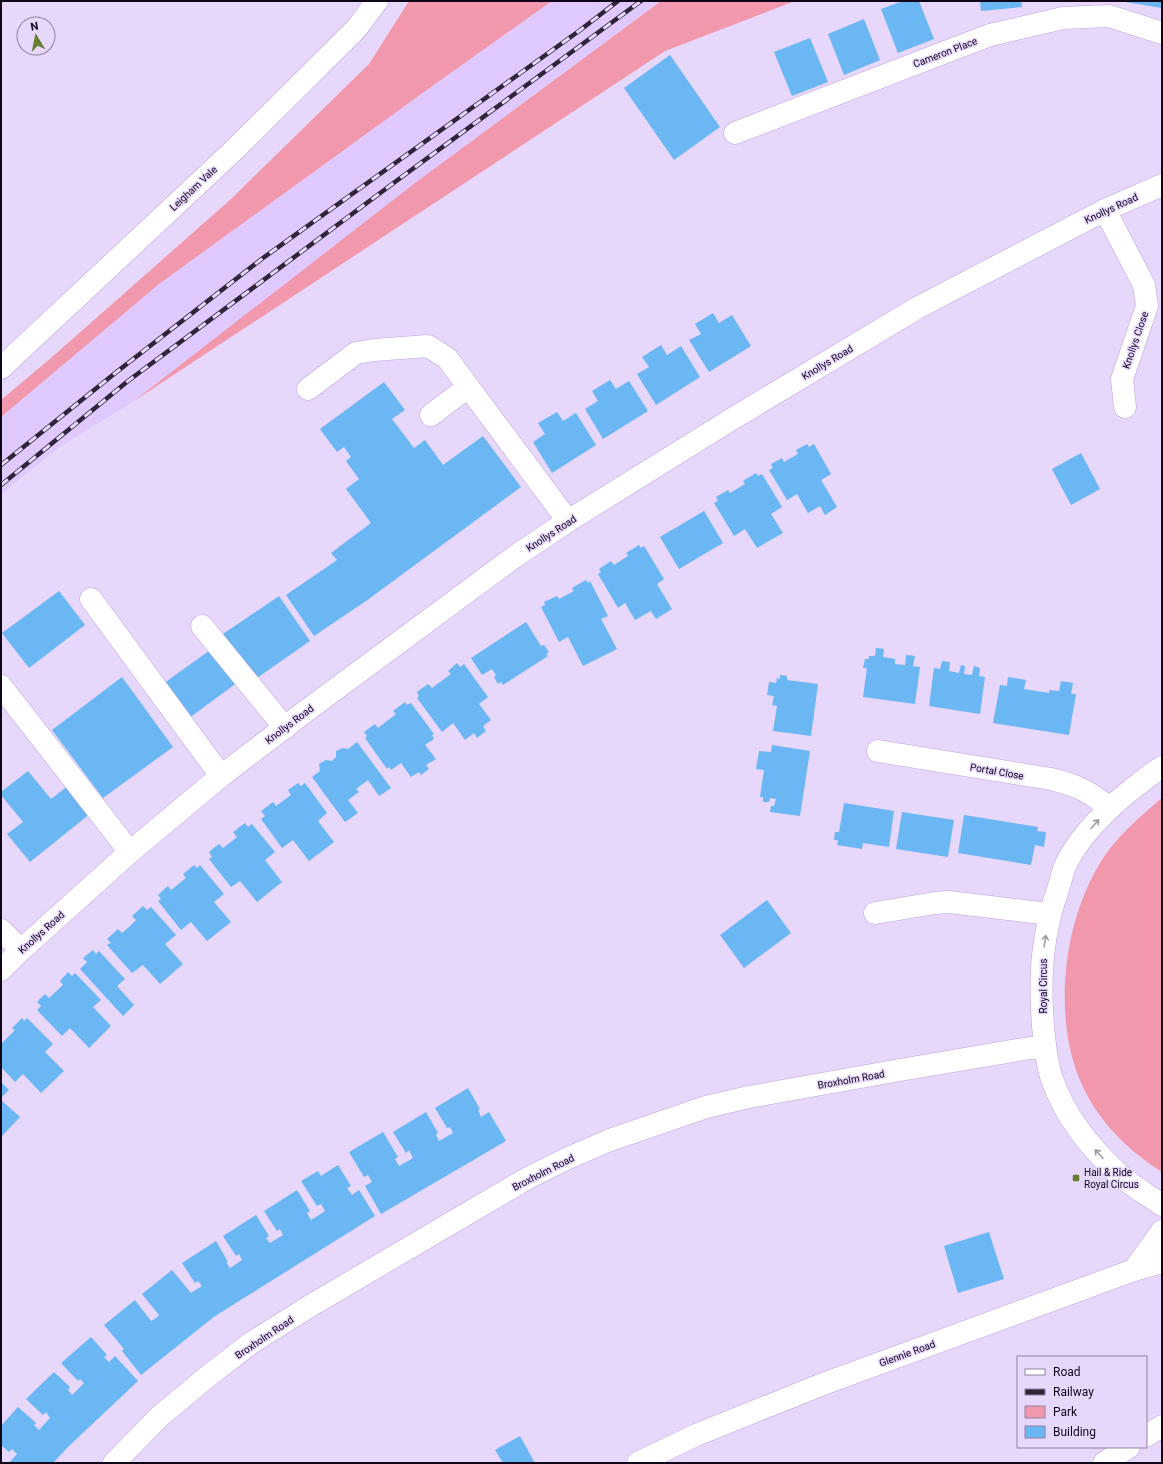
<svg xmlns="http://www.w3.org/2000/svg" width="1163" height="1464" font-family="Roboto,sans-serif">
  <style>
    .built { fill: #e0c9fe }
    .green { fill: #f298ad }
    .building { fill: #6bb7f4 }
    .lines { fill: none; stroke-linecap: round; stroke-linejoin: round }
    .minor-casing { stroke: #bda4dd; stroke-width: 23 }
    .minor { stroke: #fff; stroke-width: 22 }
    .rail-casing { stroke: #2f243a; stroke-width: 4.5 }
    .rail { stroke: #e7d7fb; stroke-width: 3; stroke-dasharray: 9; stroke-linecap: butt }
    .oneway { stroke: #9f9ba3 }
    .poi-dot { fill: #667e31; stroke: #e7d7fb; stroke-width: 1.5 }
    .labels { text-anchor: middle; stroke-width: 3; stroke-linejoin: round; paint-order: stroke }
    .street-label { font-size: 10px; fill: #10061a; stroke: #e7d7fb }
    .poi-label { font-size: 10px; fill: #10061a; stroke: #e7d7fb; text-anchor: start }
  </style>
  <rect width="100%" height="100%" fill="#e7d7fb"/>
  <path class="built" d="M552,1H660L415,183L134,401L57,449L1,494V417L159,284L424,92Z"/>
  <g class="green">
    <path d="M409,1H552L424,92L159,284L1,417V400L51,358L230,200L369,64Z"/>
    <path d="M661,1H795L665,51L134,401L415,183Z"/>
    <path d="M1162,798V1172C1132,1153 1104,1127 1087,1095C1049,1026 1062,914 1108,851C1123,831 1143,814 1162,798Z"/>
  </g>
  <g class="building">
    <path d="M903,1H919L934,39L898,53L881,9Z"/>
    <path d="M980,1H1021L1022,7L981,11Z"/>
    <path d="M1125,1H1162V8L1125,2Z"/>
    <path d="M864,19L880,60L844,75L828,34Z"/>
    <path d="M810,38L828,82L792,96L774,52Z"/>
    <path d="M670,55L720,127L674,160L624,88Z"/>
    <path d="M713,313L719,323L732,315L751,346L709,372L689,340L701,334L695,324Z"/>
    <path d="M661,345L667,355L681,346L700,377L656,405L637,374L649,367L642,357Z"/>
    <path d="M610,380L616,389L629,381L648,411L603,439L585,409L598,401L592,391Z"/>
    <path d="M384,382L405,410L392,419L414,448L425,440L443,465L483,436L521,487L366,601L314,636L286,595L337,560L331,553L371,523L346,489L359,479L346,461L351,457L344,447L337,452L320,429Z"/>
    <path d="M557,412L563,421L576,413L596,445L552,473L533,442L545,434L538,423Z"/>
    <path d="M807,444L809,447L814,444L831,474L821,480L837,507L825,515L820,506L808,513L797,494L787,500L769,470L773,468L771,464L782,458L784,462L798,454L796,450Z"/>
    <path d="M1081,453L1100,489L1071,505L1052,469Z"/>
    <path d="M756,473L758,476L762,474L782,507L771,514L783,533L757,548L745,529L734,536L714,503L718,501L716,497L728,490L730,493L745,484L743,481Z"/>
    <path d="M704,511L723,543L679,569L660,537Z"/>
    <path d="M639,545L641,548L644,546L664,579L657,584L672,609L656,619L651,611L635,620L625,603L618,608L598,574L601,572L599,569L611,561L614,565L628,556L626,553Z"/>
    <path d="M586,580L588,583L590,581L608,616L601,619L617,649L583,666L568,637L559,642L541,607L545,605L544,602L557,596L559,599L574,591L572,588Z"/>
    <path d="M59,591L85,625L29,668L2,633Z"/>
    <path d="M279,596L310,641L251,682L220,636Z"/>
    <path d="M526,622L541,646L544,645L549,652L546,654L548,656L503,685L501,682L498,684L494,677L496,675L492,669L482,675L471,658Z"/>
    <path d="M213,648L238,682L185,721L160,686Z"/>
    <path d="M876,648L884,649L883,657L895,659V664L905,665L906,655L915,656L913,666L920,667L915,704L863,697L867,668H863L865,659H869V656H875Z"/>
    <path d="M942,661L950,662L949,671L959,673L961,665L965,666L964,674L972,675L974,666L980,668L979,676L985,677L980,714L929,706L934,668L940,669Z"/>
    <path d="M457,663L460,667L464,664L488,697L479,704L491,720L483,726L486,731L477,738L474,733L465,740L453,723L442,732L417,698L419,696L417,692L428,684L432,688L451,674L448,671Z"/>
    <path d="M780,675L787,676V680L818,684L811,736L773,731L777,706L772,705L774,696L767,695L769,682L776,683L777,678L780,679Z"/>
    <path d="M122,677L173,747L103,798L52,730Z"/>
    <path d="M1008,677L1026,680L1024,689L1049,693V690L1059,691L1061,681L1073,683L1071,694H1076L1069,735L993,723L1000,685L1007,686Z"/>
    <path d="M405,702L407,705L411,703L434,734L432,735L434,739L425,745L436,759L426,765L429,769L421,775L419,772L411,777L401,763L391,770L389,767L387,769L365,738L367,736L364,732L375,724L378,728L396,714L393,711Z"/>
    <path d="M357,742L391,788L379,796L368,780L356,789L359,792L348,800L358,813L345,822L312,777L320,771L319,764L326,760L332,761L336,757V751L343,748L348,749Z"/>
    <path d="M772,745L810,751L800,816L770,812L771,806H774L776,799L770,798L769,802H763V797H760L764,770L756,769L759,751L771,752Z"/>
    <path d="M28,771L51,799L73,782L96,809L30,862L7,834L23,822L1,795V792Z"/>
    <path d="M298,783L301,786L305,783L327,813L318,821L334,842L309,861L293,840L282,848L261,819L265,816L261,811L273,802L276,806L291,795L288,790Z"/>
    <path d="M844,803L894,811L889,847L863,843L862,849L837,845L838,840H834L835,832H839Z"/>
    <path d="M902,812L954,820L948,857L896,849Z"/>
    <path d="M964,815L1038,827L1037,831L1046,832L1044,847L1035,845L1031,865L958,853Z"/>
    <path d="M245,823L248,827L252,824L275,852L265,860L282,882L257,902L240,881L231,887L209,859L212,857L209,852L219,844L223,848L237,837L233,832Z"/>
    <path d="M194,865L197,868L200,865L224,894L214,902L231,922L207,941L191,922L181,930L158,901L161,899L158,895L168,886L171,890L186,878L183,874Z"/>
    <path d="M767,900L791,933L744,968L720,935Z"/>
    <path d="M143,906L147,910L151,907L176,935L165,944L183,964L160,984L143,965L132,973L107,945L111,943L107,939L118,929L122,933L129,927L136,920L132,916Z"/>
    <path d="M93,950L96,954L99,951L125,979L117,986L134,1005L123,1016L80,969L87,962L83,958Z"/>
    <path d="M68,972L72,976L75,973L101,1000L93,1007L111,1026L89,1048L70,1028L62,1036L37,1010L41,1006L37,1002L45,994L49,998L63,985L60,981Z"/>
    <path d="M22,1018L24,1021L27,1018L53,1044L45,1052L64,1071L41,1093L23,1074L15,1082L1,1067V1042L2,1043L15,1030L12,1028Z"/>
    <path d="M1,1082L9,1090L1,1098Z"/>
    <path d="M468,1088L480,1109L478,1110L481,1117L489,1112L506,1141L381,1214L365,1186L372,1182L368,1175L364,1177L349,1152L383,1132L398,1157L395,1159L399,1166L413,1158L409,1150L406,1153L393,1132L426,1112L438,1133L436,1135L439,1141L453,1133L450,1127L447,1128L435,1108Z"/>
    <path d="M1,1100L20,1117L1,1137Z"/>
    <path d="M338,1165L351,1186L347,1188L352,1195L359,1190L375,1216L215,1316L141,1375L122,1351L124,1349L104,1325L135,1300L151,1321L156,1318L159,1315L142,1294L172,1270L191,1293L202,1286L198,1281L195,1283L182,1263L216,1241L228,1262H226L230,1268L242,1260L239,1254L236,1256L223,1236L256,1215L269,1236L266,1238L270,1243L283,1235L280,1229L277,1231L264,1211L297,1190L310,1211L307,1213L311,1220L325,1211L321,1204L317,1206L301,1181L318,1171L321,1176Z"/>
    <path d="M989,1232L1004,1279L958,1293L944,1246Z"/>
    <path d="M91,1337L107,1355L104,1357L109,1362L115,1356L138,1381L68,1447L53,1463H9L17,1454L12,1449L9,1452L1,1445V1426L18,1407L36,1423L34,1425L39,1430L50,1418L46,1412L43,1415L26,1399L54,1372L70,1387L68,1390L72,1395L84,1383L80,1379L78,1381L61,1363Z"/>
    <path d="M520,1436L535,1463H503L495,1450Z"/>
  </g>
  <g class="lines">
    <defs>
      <g id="minor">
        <path d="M735,133L990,35L1063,18L1109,16L1162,33"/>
        <path d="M1105,210L1144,285L1147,306L1122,379L1125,407"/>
        <path d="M1,368L233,151L356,29L377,1"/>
        <path d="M308,389L356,353L374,350L428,346L447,358L568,521"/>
        <path d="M431,415L468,387"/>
        <path d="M91,599L221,776"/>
        <path d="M202,626L285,728"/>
        <path d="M1,686L130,852"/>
        <path d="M878,751L1051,779C1075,785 1090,791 1109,808"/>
        <path d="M1162,767C1154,771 1147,778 1140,783C1112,804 1085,829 1068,860C1064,867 1062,875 1060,883C1042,933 1039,973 1043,1026C1045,1044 1046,1062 1052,1079C1065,1117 1093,1151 1122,1177C1134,1187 1149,1196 1162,1205"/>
        <path d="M875,913L935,903L949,902L1049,914"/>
        <path d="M1,930L21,950"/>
        <path d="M1,970L21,950L130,852L221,776L306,711L514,557L568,521L732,419L917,308L1105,210L1162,185"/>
        <path d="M1134,1270L1162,1231"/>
        <path d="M1146,1436L1162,1426"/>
        <path d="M114,1463L160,1416L207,1377L251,1343L310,1306L475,1209L528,1178L566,1159L610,1140L706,1107L749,1097L900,1070L1030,1048H1045"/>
        <path d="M638,1463L696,1435L823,1384L1134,1270L1162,1262"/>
        <path d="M1104,1463L1129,1447"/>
      </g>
    </defs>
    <use href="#minor" class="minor-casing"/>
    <use href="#minor" class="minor"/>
    <defs>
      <g id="rail">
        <path d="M1,465L114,374L263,258L579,31L618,1"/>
        <path d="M1,485L128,381L399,179L641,1"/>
      </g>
    </defs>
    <use href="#rail" class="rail-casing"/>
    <use href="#rail" class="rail"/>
  </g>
  <defs><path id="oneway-shaft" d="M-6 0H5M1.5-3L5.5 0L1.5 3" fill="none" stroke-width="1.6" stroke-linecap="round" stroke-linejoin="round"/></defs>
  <g class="oneway">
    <use href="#oneway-shaft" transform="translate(1095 824) rotate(-49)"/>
    <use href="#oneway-shaft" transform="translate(1045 941) rotate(-81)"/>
    <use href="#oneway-shaft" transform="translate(1099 1154) rotate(-132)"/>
  </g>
  <rect class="poi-dot" x="1072" y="1174" width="8" height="8" rx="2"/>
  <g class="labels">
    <g class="street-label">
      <text transform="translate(945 52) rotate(-21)" y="4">Cameron Place</text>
      <text transform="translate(193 188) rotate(-43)" y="4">Leigham Vale</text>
      <text transform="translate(1111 208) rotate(-25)" y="4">Knollys Road</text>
      <text transform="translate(1135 340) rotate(-71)" y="4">Knollys Close</text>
      <text transform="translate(827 362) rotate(-31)" y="4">Knollys Road</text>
      <text transform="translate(551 533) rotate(-33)" y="4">Knollys Road</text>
      <text transform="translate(289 724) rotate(-37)" y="4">Knollys Road</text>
      <text transform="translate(997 771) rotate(10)" y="4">Portal Close</text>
      <text transform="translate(41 932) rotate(-42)" y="4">Knollys Road</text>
      <text transform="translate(1043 986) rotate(-90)" y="4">Royal Circus</text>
      <text transform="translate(851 1079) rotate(-10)" y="4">Broxholm Road</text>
      <text transform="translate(543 1172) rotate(-27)" y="4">Broxholm Road</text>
      <text transform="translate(264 1337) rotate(-34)" y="4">Broxholm Road</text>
      <text transform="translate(907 1353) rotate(-20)" y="4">Glennie Road</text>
    </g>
    <g class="poi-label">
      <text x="1084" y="1176">Hail &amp; Ride<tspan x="1084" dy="12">Royal Circus</tspan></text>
    </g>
  </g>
  <rect width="1163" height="1464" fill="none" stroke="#10061a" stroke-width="4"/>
  <rect x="1017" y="1356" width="130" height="92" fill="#e7d7fb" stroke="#9183a1"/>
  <rect x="1025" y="1369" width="20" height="6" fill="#ffffff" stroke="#9183a1"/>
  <text x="1053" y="1376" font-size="12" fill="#10061a">Road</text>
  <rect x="1025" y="1389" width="20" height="6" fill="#2f243a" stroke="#9183a1"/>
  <text x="1053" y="1396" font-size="12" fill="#10061a">Railway</text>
  <rect x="1025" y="1406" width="20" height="12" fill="#f298ad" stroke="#9183a1"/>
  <text x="1053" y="1416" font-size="12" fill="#10061a">Park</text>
  <rect x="1025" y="1426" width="20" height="12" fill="#6bb7f4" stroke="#9183a1"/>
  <text x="1053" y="1436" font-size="12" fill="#10061a">Building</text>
  <g transform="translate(36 36) rotate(350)"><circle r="19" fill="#e7d7fb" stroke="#9183a1"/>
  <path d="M0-3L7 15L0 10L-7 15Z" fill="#667e31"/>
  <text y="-6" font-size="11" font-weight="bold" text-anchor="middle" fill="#10061a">N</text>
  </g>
</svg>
